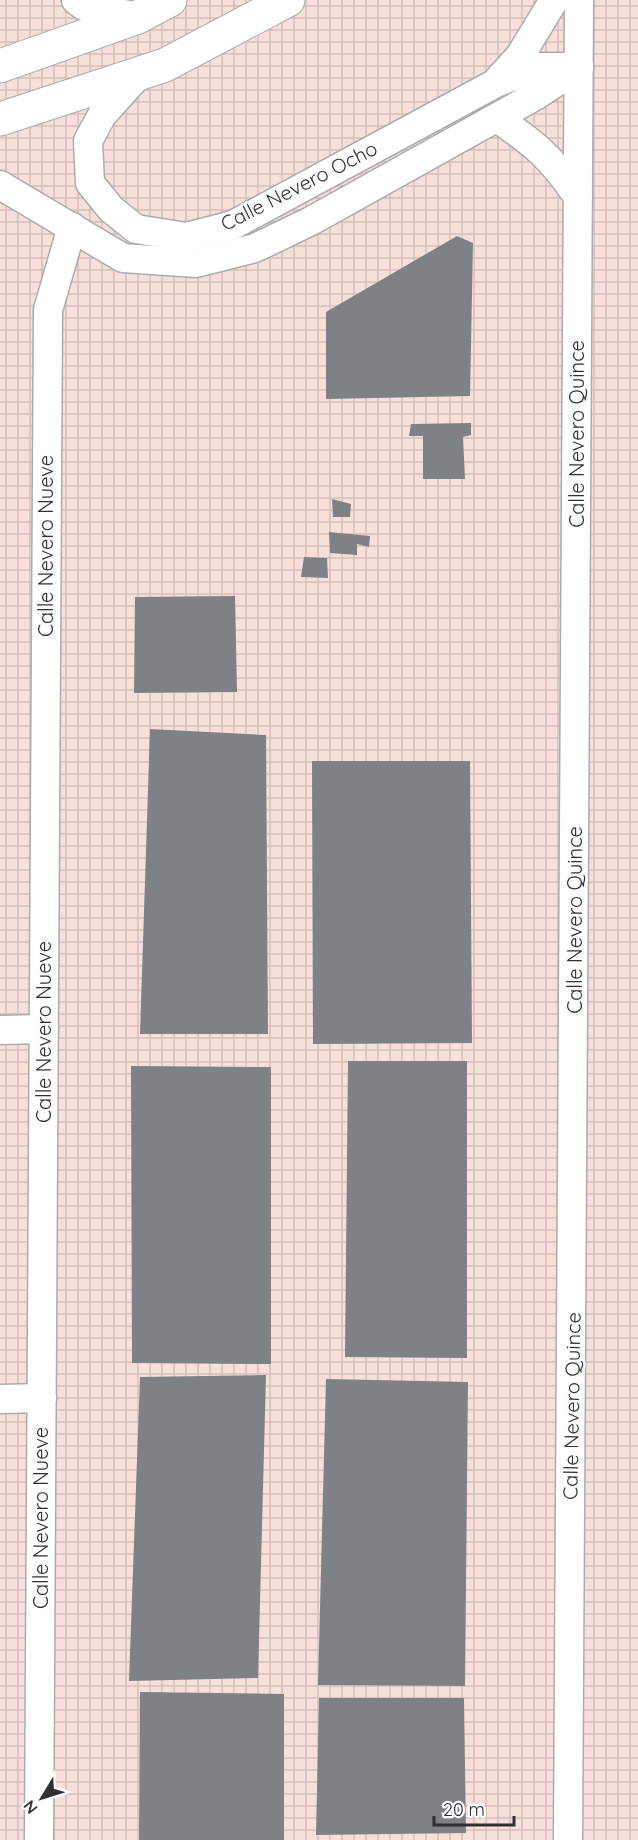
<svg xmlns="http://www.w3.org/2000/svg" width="638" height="1840" font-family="Quicksand,sans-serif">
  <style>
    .industrial { fill: url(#industrial-grid) }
    .building { fill: #7e8185 }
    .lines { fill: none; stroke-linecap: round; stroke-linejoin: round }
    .minor-casing { stroke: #a9acb0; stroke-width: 31 }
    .major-casing { stroke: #a9acb0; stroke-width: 35 }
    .minor { stroke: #fff; stroke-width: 28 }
    .major { stroke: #fff; stroke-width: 33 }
    .labels { text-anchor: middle; stroke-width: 5; stroke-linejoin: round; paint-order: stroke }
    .street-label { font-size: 20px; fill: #2f3032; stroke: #fcfdff }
  </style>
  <defs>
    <pattern id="industrial-grid" width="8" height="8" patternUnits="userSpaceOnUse" patternTransform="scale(1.5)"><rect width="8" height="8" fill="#f9dfda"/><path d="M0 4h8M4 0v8" fill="none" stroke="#d6c0bc"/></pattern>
  </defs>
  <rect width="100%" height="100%" fill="#edeff5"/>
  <rect class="industrial" x="0" y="0" width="638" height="1840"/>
  <g class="building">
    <path d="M457,236L473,243L470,396L326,399V312Z"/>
    <path d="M471,423V435L463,437L465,479H423V436H409L411,424Z"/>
    <path d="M332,499L351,504L350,517H333Z"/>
    <path d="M329,532L370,536L369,547L357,544V555L330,553Z"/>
    <path d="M304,557L327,558L328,578L301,577Z"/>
    <path d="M235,596L237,692L134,693L135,597Z"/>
    <path d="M150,729L266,735L268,1034H140Z"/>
    <path d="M312,761H470L472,1043L313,1044Z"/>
    <path d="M348,1061H467V1358L345,1357Z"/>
    <path d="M131,1066L271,1067V1364L132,1363Z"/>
    <path d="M266,1375L258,1678L129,1681L140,1377Z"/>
    <path d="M326,1379L468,1382L465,1686L318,1685Z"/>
    <path d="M140,1692L284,1694V1840H139Z"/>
    <path d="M319,1698H464L466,1833L316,1835Z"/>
  </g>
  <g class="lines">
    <defs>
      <g id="minor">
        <path d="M76,0L84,6L138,17"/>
        <path d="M139,74L102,115L88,141L90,183L111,209L136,229L186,237L233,225L496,83L537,67H579"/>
        <path d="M499,79L520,56L554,0"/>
        <path d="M497,118C536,145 552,158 578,197"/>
        <path d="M0,185L123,258L196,263L255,248L311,221L535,96L579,67"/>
        <path d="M0,1030L44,1029"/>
        <path d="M0,1399L42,1398"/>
        <path d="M39,1840L48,310L72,227"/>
        <path d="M568,1840L579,0"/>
      </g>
      <g id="major">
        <path d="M0,66L138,17L170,0"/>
        <path d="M0,119L165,65L288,0"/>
      </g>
    </defs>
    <use href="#minor" class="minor-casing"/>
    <use href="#major" class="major-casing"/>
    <use href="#minor" class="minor"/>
    <use href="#major" class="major"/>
  </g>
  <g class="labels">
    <g class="street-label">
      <text transform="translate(299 186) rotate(-27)" y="7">Calle Nevero Ocho</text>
      <text transform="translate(577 434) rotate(-90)" y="7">Calle Nevero Quince</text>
      <text transform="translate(46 546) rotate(-90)" y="7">Calle Nevero Nueve</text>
      <text transform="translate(575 920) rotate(-90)" y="7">Calle Nevero Quince</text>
      <text transform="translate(44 1032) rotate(-90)" y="7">Calle Nevero Nueve</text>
      <text transform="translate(572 1406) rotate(-89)" y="7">Calle Nevero Quince</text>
      <text transform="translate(41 1518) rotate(-90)" y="7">Calle Nevero Nueve</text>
    </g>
  </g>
  <g transform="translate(42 1798) rotate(232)" stroke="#fcfdff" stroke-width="4.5" paint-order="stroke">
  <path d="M0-4.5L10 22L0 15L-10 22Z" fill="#2f3032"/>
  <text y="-9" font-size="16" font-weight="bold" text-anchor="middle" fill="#2f3032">N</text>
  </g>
  <path d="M434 1816v9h80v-9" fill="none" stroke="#2f3032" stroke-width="3"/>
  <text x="443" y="1816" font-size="18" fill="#2f3032" stroke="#fcfdff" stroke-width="4.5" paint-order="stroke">20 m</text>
</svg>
